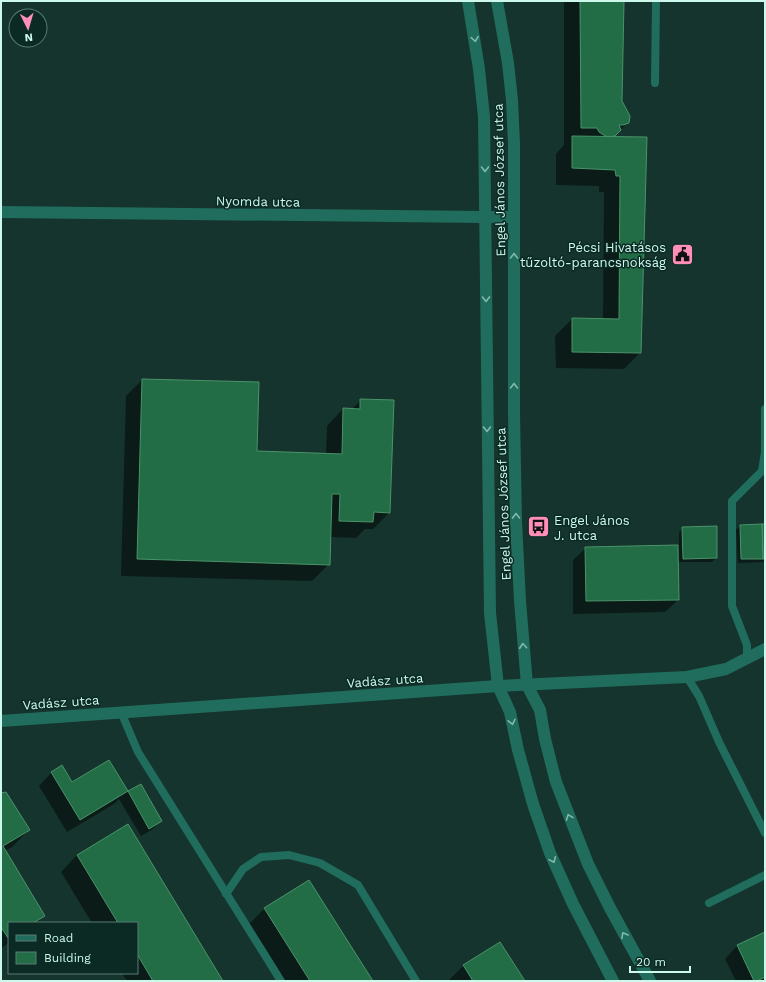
<svg xmlns="http://www.w3.org/2000/svg" width="766" height="982" font-family="'Work Sans',sans-serif">
  <style>
    .shadow { fill: #0007 }
    .building { fill: #226d46; stroke: #4b936a }
    .lines { fill: none; stroke-linecap: round; stroke-linejoin: round }
    .lane { stroke: #206d5e; stroke-width: 8 }
    .street { stroke: #206d5e; stroke-width: 12 }
    .secondary { stroke: #206d5e; stroke-width: 12 }
    .oneway { stroke: #7fbaad }
    .labels { text-anchor: middle; stroke-width: 3; stroke-linejoin: round; paint-order: stroke }
    .street-label { font-size: 13px; fill: #cdf9ed; stroke: #0a2a23 }
    .poi-label { font-size: 13px; fill: #cdf9ed; stroke: #0a2a23; text-anchor: end }
  </style>
  <rect width="100%" height="100%" fill="#15342d"/>
  <g class="shadow">
    <path d="M564,1H623L621,101L628,122L613,138H646L640,353L624,369L556,368L555,336L572,319L603,320L604,192H599V186L556,185V154L564,145Z"/>
    <path d="M142,380L256,452L326,454L327,426L343,409L351,410L361,400L390,512L373,529H365L356,538L330,537L329,564L312,581L121,576L126,396Z"/>
    <path d="M765,525V562L738,563L736,530L740,526Z"/>
    <path d="M683,528L716,558L712,562H678V600L665,612L573,614V560L586,548L679,546V532Z"/>
    <path d="M108,761L128,792L141,785L161,821L153,829L141,836L119,799L114,804L67,832L39,786L51,773L62,767L72,783Z"/>
    <path d="M1,794L29,830L12,847L5,851L44,916L36,923H9V943L1,948Z"/>
    <path d="M127,825L222,981H127L122,973H137V923H92L61,872L77,855Z"/>
    <path d="M309,881L372,981H283L248,925L264,909Z"/>
    <path d="M765,933V981H736L725,959L737,946Z"/>
    <path d="M500,943L523,981H448L463,966Z"/>
  </g>
  <g class="building">
    <path d="M580,1H624L622,101L630,116L629,123L623,125H619L621,130L615,136L607,137L599,132L597,128H581Z"/>
    <path d="M572,136L647,137L641,353L572,352V318L619,319L620,176H616L615,170L572,168Z"/>
    <path d="M142,379L259,382L257,451L342,454L343,408L360,409V399L394,400L390,513L374,512L373,522L339,521L340,494H332L330,565L137,559Z"/>
    <path d="M762,524H765V559H763Z"/>
    <path d="M762,524L763,559H741L740,525Z"/>
    <path d="M717,526V558L683,559L682,527Z"/>
    <path d="M678,545L679,600L586,601L585,547Z"/>
    <path d="M109,760L128,791L80,820L51,772L62,765L72,782Z"/>
    <path d="M141,784L162,821L149,829L128,791Z"/>
    <path d="M6,792L30,830L3,846L45,916L33,923H9V937L8,938L1,927V793Z"/>
    <path d="M128,824L223,981H153L137,954V923H118L77,855Z"/>
    <path d="M309,880L373,981H310L264,908Z"/>
    <path d="M765,932V977L757,981H754L737,945Z"/>
    <path d="M500,942L525,981H473L463,965Z"/>
  </g>
  <g class="lines">
    <g class="lane">
      <path d="M655,83L656,1"/>
      <path d="M747,658V645L732,606V501L762,471L765,452V409"/>
      <path d="M687,677L699,696L719,742L765,833"/>
      <path d="M121,712L138,752L281,981"/>
      <path d="M226,894L243,869L261,857L289,855L320,863L358,885L416,981"/>
      <path d="M709,903L765,875"/>
    </g>
    <g class="street">
      <path d="M1,212L485,217H514"/>
      <path d="M1,721L498,686"/>
    </g>
    <g class="secondary">
      <path d="M468,1L479,69L484,117L490,613L498,686L510,712L518,750L533,804L550,853L573,904L613,981"/>
      <path d="M497,1L508,63L512,100L514,144V413L516,522L520,601L527,685L540,710L545,739L556,782L588,864L610,908L650,981"/>
      <path d="M498,686L687,677L726,669L765,649"/>
    </g>
  </g>
  <defs><path id="oneway-chevron" d="M-2-3.5L2.5 0L-2 3.5" fill="none" stroke-width="1.6" stroke-linecap="round" stroke-linejoin="round"/></defs>
  <g class="oneway">
    <use href="#oneway-chevron" transform="translate(475 39) rotate(81)"/>
    <use href="#oneway-chevron" transform="translate(485 169) rotate(90)"/>
    <use href="#oneway-chevron" transform="translate(514 256) rotate(-90)"/>
    <use href="#oneway-chevron" transform="translate(486 299) rotate(89)"/>
    <use href="#oneway-chevron" transform="translate(514 386) rotate(-90)"/>
    <use href="#oneway-chevron" transform="translate(487 429) rotate(89)"/>
    <use href="#oneway-chevron" transform="translate(516 516) rotate(-91)"/>
    <use href="#oneway-chevron" transform="translate(523 646) rotate(-94)"/>
    <use href="#oneway-chevron" transform="translate(512 722) rotate(77)"/>
    <use href="#oneway-chevron" transform="translate(569 817) rotate(-111)"/>
    <use href="#oneway-chevron" transform="translate(553 860) rotate(66)"/>
    <use href="#oneway-chevron" transform="translate(624 935) rotate(-119)"/>
  </g>
  <defs>
    <symbol id="civic-square" viewBox="-11 -11 22 22"><rect x="-9" y="-9" width="18" height="18" rx="4" fill="#ff8eb9" stroke="#0a2a23"/><path d="M-.6-6.5H3V-4.5H.6V-3L4-1V1h2V6H-6V1h2V-1L-.6-3ZM-1.2 2.5V6h2.4V2.5Z" fill="#111"/></symbol>
    <symbol id="bus-square" viewBox="-11 -11 22 22"><rect x="-9" y="-9" width="18" height="18" rx="4" fill="#ff8eb9" stroke="#0a2a23"/><path d="M-5-6H5V4H4V6H2V4H-2V6H-4V4H-5ZM-3.5-4V0h7V-4ZM-3.5 1.2v1.5H-2V1.2ZM2 1.2v1.5H3.5V1.2Z" fill="#111"/></symbol>
  </defs>
  <g fill-rule="evenodd">
    <use href="#civic-square" x="670" y="242" width="25" height="25"/>
    <use href="#bus-square" x="526" y="514" width="25" height="25"/>
  </g>
  <g class="labels">
    <g class="street-label">
      <text transform="translate(499 180) rotate(-91)" y="5">Engel János József utca</text>
      <text transform="translate(258 201) rotate(1)" y="5">Nyomda utca</text>
      <text transform="translate(503 504) rotate(-92)" y="5">Engel János József utca</text>
      <text transform="translate(385 680) rotate(-4)" y="5">Vadász utca</text>
      <text transform="translate(61 702) rotate(-4)" y="5">Vadász utca</text>
    </g>
    <g class="poi-label">
      <text x="666" y="252">Pécsi Hivatásos<tspan x="666" dy="15">tűzoltó-parancsnokság</tspan></text>
      <text x="554" y="525" text-anchor="start">Engel János<tspan x="554" dy="15">J. utca</tspan></text>
    </g>
  </g>
  <rect width="766" height="982" fill="none" stroke="#cdf9ed" stroke-width="4"/>
  <rect x="8" y="922" width="130" height="52" fill="#0a2a23" stroke="#587d74"/>
  <rect x="16" y="935" width="20" height="6" fill="#206d5e" stroke="#587d74"/>
  <text x="44" y="942" font-size="12" fill="#cdf9ed">Road</text>
  <rect x="16" y="952" width="20" height="12" fill="#226d46" stroke="#587d74"/>
  <text x="44" y="962" font-size="12" fill="#cdf9ed">Building</text>
  <g transform="translate(28 28) rotate(175)"><circle r="19" fill="#0a2a23" stroke="#587d74"/>
  <path d="M0-3L7 15L0 10L-7 15Z" fill="#ff8eb9"/>
  <text y="-6" font-size="11" font-weight="bold" text-anchor="middle" fill="#cdf9ed">N</text>
  </g>
  <path d="M630 966v6h60v-6" fill="none" stroke="#cdf9ed" stroke-width="2"/>
  <text x="636" y="966" font-size="12" fill="#cdf9ed" stroke="#0a2a23" stroke-width="3" paint-order="stroke">20 m</text>
</svg>
